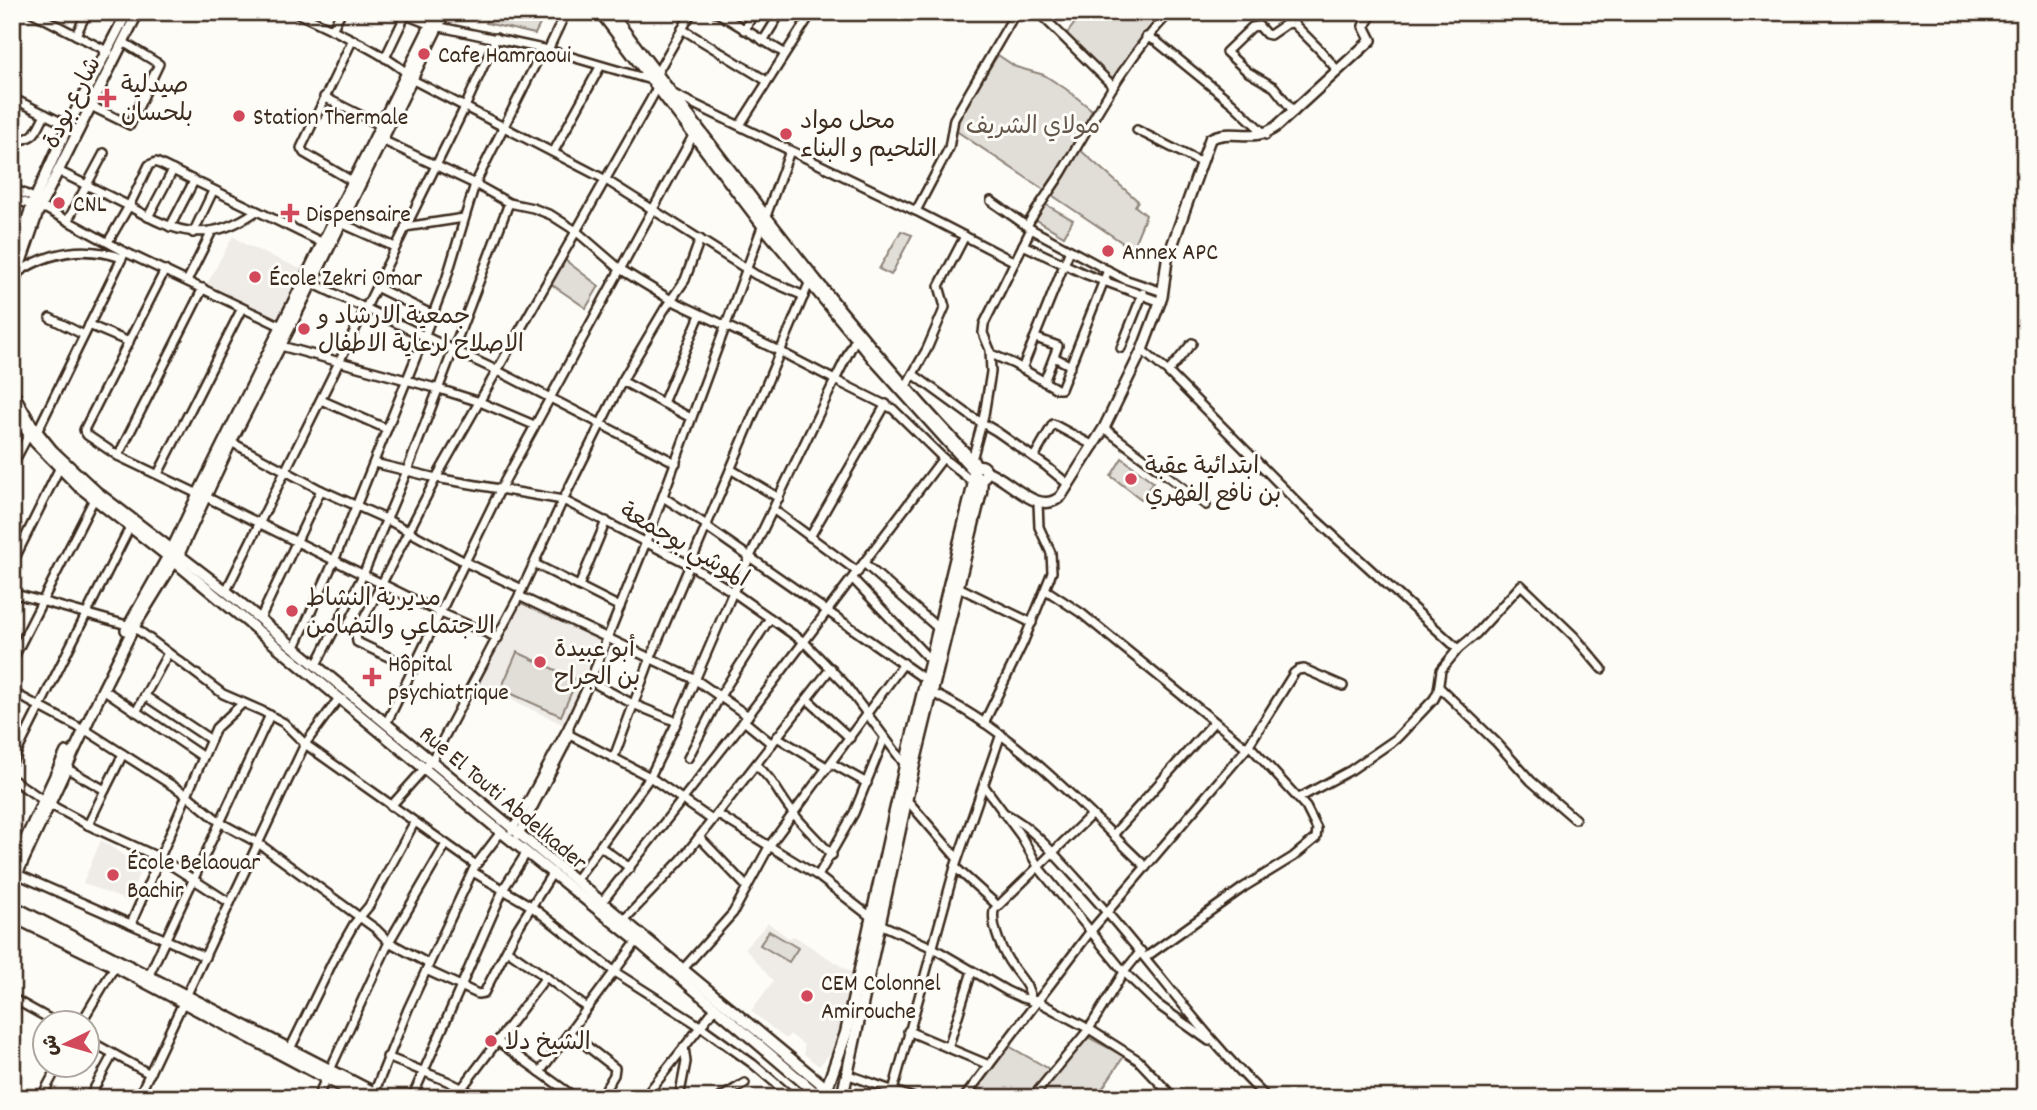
<svg xmlns="http://www.w3.org/2000/svg" width="2037" height="1110" font-family="Dekko,'Playpen Sans Arabic',sans-serif">
  <style>
    .built { fill: #efece7 }
    .green { fill: #e1ded7; stroke: #8e847a; stroke-width: 2 }
    .lines { fill: none; stroke-linecap: round; stroke-linejoin: round }
    .minor-casing { stroke: #3b2a1e; stroke-width: 12 }
    .tertiary-casing { stroke: #3b2a1e; stroke-width: 14 }
    .secondary-casing { stroke: #3b2a1e; stroke-width: 15 }
    .minor { stroke: #fdfcf7; stroke-width: 7 }
    .tertiary { stroke: #fdfcf7; stroke-width: 9 }
    .secondary { stroke: #fdfcf7; stroke-width: 10 }
    .poi-dot { fill: #d1495b; stroke: #fdfcf7; stroke-width: 2.5 }
    .labels { text-anchor: middle; stroke-width: 6; stroke-linejoin: round; paint-order: stroke }
    .poi-label { font-size: 24px; fill: #3b2a1e; stroke: #fdfcf7; text-anchor: start }
    .street-label { font-size: 24px; fill: #3b2a1e; stroke: #fdfcf7 }
    .park-label { font-size: 24px; fill: #64574c; stroke: #fdfcf7 }
  </style>
  <rect width="100%" height="100%" fill="#fdfcf7"/>
  <filter id="ink" filterUnits="userSpaceOnUse"><feTurbulence type="fractalNoise" baseFrequency=".0143" numOctaves="2"/><feDisplacementMap in="SourceGraphic" scale="14" xChannelSelector="R" yChannelSelector="G"/><feConvolveMatrix kernelMatrix="1 2 1 2 8 2 1 2 1" color-interpolation-filters="sRGB"/></filter>
  <g filter="url(#ink)">
    <g class="built">
      <path d="M233,236L246,245L303,270L278,320L207,284Z"/>
      <path d="M521,601L599,639L564,725L479,684Z"/>
      <path d="M101,840L142,868L127,901L83,883Z"/>
      <path d="M768,923L789,938L794,936L855,975L842,1040L819,1066L804,1054V1045L790,1034L786,1039L751,1011L773,981L745,948Z"/>
    </g>
    <g class="green">
      <path d="M465,12H546L535,34L486,23V19Z"/>
      <path d="M1083,12H1162L1163,15L1149,30L1119,76L1112,81L1066,35Z"/>
      <path d="M998,55L1016,67L1044,75L1066,89L1091,109L1092,115L1079,149L1138,201L1135,206L1146,215L1132,249L955,130L956,121Z"/>
      <path d="M1043,203L1073,220L1064,236L1035,219Z"/>
      <path d="M901,231L912,235L891,275L879,269Z"/>
      <path d="M565,260L599,286L586,308L551,284Z"/>
      <path d="M1122,458L1153,482L1141,499L1111,476Z"/>
      <path d="M517,652L577,680L561,716L501,689Z"/>
      <path d="M769,931L798,948L789,962L760,945Z"/>
      <path d="M1086,1036L1124,1056L1096,1098H1036Z"/>
      <path d="M1007,1045L1051,1070L1029,1098H968Z"/>
    </g>
    <g class="lines">
      <defs>
        <g id="minor">
          <path d="M31,12L109,52"/>
          <path d="M295,12C324,26 396,57 413,80L606,180L756,275L804,296"/>
          <path d="M398,12L431,25L548,50L651,80"/>
          <path d="M716,12L784,53"/>
          <path d="M1038,12L1113,86"/>
          <path d="M682,29L767,81"/>
          <path d="M332,30L341,12"/>
          <path d="M744,30L755,12"/>
          <path d="M76,35L87,12"/>
          <path d="M1146,37L1156,41L1232,103L1266,135"/>
          <path d="M352,41L301,148L304,153L352,181"/>
          <path d="M763,41L781,12"/>
          <path d="M548,50L566,12"/>
          <path d="M385,58L407,12"/>
          <path d="M673,94L916,211L1015,262"/>
          <path d="M324,97L380,125"/>
          <path d="M12,98L79,131"/>
          <path d="M91,106L130,125L159,64L123,42"/>
          <path d="M1294,112L1274,87L1248,72L1226,52L1252,27L1259,26L1266,34L1270,35L1286,24L1293,23L1320,50L1338,71"/>
          <path d="M740,125L812,12"/>
          <path d="M1137,130L1202,163"/>
          <path d="M382,140L475,184L509,203L533,208L551,215L576,231L620,269L671,300L781,352L835,380L856,338"/>
          <path d="M12,142C36,138 35,134 45,114"/>
          <path d="M554,151L600,67"/>
          <path d="M58,171L129,206L149,165L156,162L323,243"/>
          <path d="M12,188L40,201"/>
          <path d="M12,197L39,209H46L125,252L285,328"/>
          <path d="M991,201L1031,229L1124,279L1163,292"/>
          <path d="M916,211L949,148L954,119L1016,12"/>
          <path d="M148,217L173,170"/>
          <path d="M68,220L104,153"/>
          <path d="M341,223L395,247"/>
          <path d="M1027,226C1037,207 1051,190 1062,172C1095,117 1125,59 1170,12"/>
          <path d="M170,227L194,181"/>
          <path d="M405,227L464,218"/>
          <path d="M193,233L213,191"/>
          <path d="M108,242L129,206C176,234 208,244 255,212"/>
          <path d="M1023,245L1085,274L1161,302"/>
          <path d="M165,270L84,430L87,435L118,456L198,494"/>
          <path d="M17,273C50,251 84,245 122,258"/>
          <path d="M187,281L212,231"/>
          <path d="M312,283L498,371L676,463"/>
          <path d="M376,287L433,315"/>
          <path d="M50,318L84,335"/>
          <path d="M89,325L129,342"/>
          <path d="M1036,338L1058,346L1044,382"/>
          <path d="M281,346L439,389L480,402L534,425"/>
          <path d="M1121,348L1143,293"/>
          <path d="M1142,350L1168,372L1302,507L1458,649L1441,670L1438,691L1434,699L1396,739L1351,770L1299,798"/>
          <path d="M991,354L1014,364L1057,389H1061L1108,270"/>
          <path d="M1054,357L1071,366"/>
          <path d="M1022,369L1070,250"/>
          <path d="M1168,372L1192,343"/>
          <path d="M913,374L972,417L996,431L1046,466L1069,485"/>
          <path d="M622,381L691,418"/>
          <path d="M906,386L927,349L945,307L939,286L965,236"/>
          <path d="M321,400L387,429"/>
          <path d="M663,403L700,315"/>
          <path d="M1104,428L1206,505"/>
          <path d="M37,432L125,252"/>
          <path d="M229,441L321,490L386,519L465,562L522,589"/>
          <path d="M118,456L203,288"/>
          <path d="M1034,457L1053,424L1094,446"/>
          <path d="M972,460L984,415L991,372L990,350L983,333L984,324L1031,229"/>
          <path d="M374,463L436,478L563,500L690,565L733,592L804,642L844,683L906,766"/>
          <path d="M12,466L29,434"/>
          <path d="M732,470L779,498"/>
          <path d="M158,474L242,308"/>
          <path d="M206,497L441,613L498,638"/>
          <path d="M663,497L708,526"/>
          <path d="M774,510L858,572"/>
          <path d="M708,528L926,680"/>
          <path d="M810,537L886,404"/>
          <path d="M12,564L59,469"/>
          <path d="M535,564L620,607"/>
          <path d="M865,564L939,629"/>
          <path d="M853,579L931,661"/>
          <path d="M579,586L606,521"/>
          <path d="M958,587L1032,623"/>
          <path d="M1046,590L1081,613L1247,748"/>
          <path d="M226,591L465,107L496,38"/>
          <path d="M12,593L134,627L223,694L262,711L284,723L305,744L476,865L501,832"/>
          <path d="M519,596L696,680L748,716"/>
          <path d="M260,619L321,490"/>
          <path d="M295,647L334,561L424,337L446,280L475,184L543,49"/>
          <path d="M1458,649L1476,634L1521,585L1574,636L1602,669"/>
          <path d="M12,661L94,499"/>
          <path d="M316,665L363,575L407,471L509,203"/>
          <path d="M414,669L357,642L356,634L436,478L650,101L657,88V73L692,12"/>
          <path d="M590,681L633,704L677,722"/>
          <path d="M1439,687L1497,743L1531,781L1575,819"/>
          <path d="M103,689L203,757"/>
          <path d="M928,691C1011,728 1081,805 1146,867"/>
          <path d="M12,692L78,727"/>
          <path d="M145,696L211,740"/>
          <path d="M807,699L850,738"/>
          <path d="M136,712L168,653"/>
          <path d="M744,721L772,744"/>
          <path d="M984,723L1023,643L1052,572L1051,553L1039,527L1038,503"/>
          <path d="M386,724L501,488L695,132"/>
          <path d="M569,726L590,681L646,542L790,151"/>
          <path d="M84,729L187,795L221,823L258,843L376,929L389,942L429,964"/>
          <path d="M566,733L650,777L712,820"/>
          <path d="M777,737L828,768"/>
          <path d="M614,757L651,657L810,281"/>
          <path d="M688,758L720,696L770,618"/>
          <path d="M12,762L130,527"/>
          <path d="M831,763L867,783"/>
          <path d="M756,765C772,778 778,793 790,809C802,825 818,840 832,855"/>
          <path d="M66,768L105,790L123,754"/>
          <path d="M12,779L49,804L88,825L160,858L230,903"/>
          <path d="M984,786L1021,836L1039,868L1124,972L1157,1004L1209,1041"/>
          <path d="M907,800L957,858"/>
          <path d="M391,806L432,760L519,596L563,500L622,381L664,310L685,280L700,239"/>
          <path d="M1002,812C1032,826 1054,854 1077,879C1144,950 1197,1031 1267,1098"/>
          <path d="M717,814L818,876L880,924L933,948L1007,991L1022,998L1037,1001L1089,1029L1032,1098"/>
          <path d="M88,825L105,790"/>
          <path d="M512,831L569,726V735L564,747L518,836"/>
          <path d="M1113,835L1214,722"/>
          <path d="M699,837L747,887"/>
          <path d="M601,847L630,868"/>
          <path d="M955,867L997,905"/>
          <path d="M473,872L531,906L615,972L700,1026L753,1064L793,1098"/>
          <path d="M17,874L205,957"/>
          <path d="M818,876L854,813L884,739"/>
          <path d="M575,881L650,777L677,722L733,592L835,380L893,409L943,458L974,483"/>
          <path d="M602,902L744,721L943,458"/>
          <path d="M624,920L682,859L831,668"/>
          <path d="M131,924L216,728L243,703"/>
          <path d="M1141,951L1124,972L1089,1029L1138,1060L1174,1098"/>
          <path d="M1146,957L1244,887L1293,857L1316,838L1317,829L1306,807L1249,745"/>
          <path d="M683,969L733,913L770,845L904,663"/>
          <path d="M426,970L478,994L484,993L516,931L553,872"/>
          <path d="M149,975L270,715"/>
          <path d="M546,977L587,1008"/>
          <path d="M12,998L57,1023"/>
          <path d="M1031,1001C1030,986 1021,979 1013,967C1003,954 991,927 994,910L1091,815"/>
          <path d="M81,1023L115,966"/>
          <path d="M908,1031L989,1065"/>
          <path d="M570,1033L615,1068L614,1075L600,1098"/>
          <path d="M88,1040L150,1074"/>
          <path d="M497,1041L540,1072"/>
          <path d="M948,1048L972,971"/>
          <path d="M290,1049L333,961L354,924L369,906L414,823"/>
          <path d="M387,1057L447,1081L481,1098"/>
          <path d="M846,1074L914,1098"/>
          <path d="M462,1088L546,977L507,950"/>
          <path d="M12,1091L25,1098"/>
          <path d="M374,1093L408,1009L474,868"/>
          <path d="M41,1098L59,1064"/>
          <path d="M89,1098L113,1054"/>
          <path d="M138,1098L305,744L339,698"/>
          <path d="M317,1098L389,942L446,844"/>
          <path d="M412,1098L504,888L527,852"/>
          <path d="M576,1098L540,1072L637,941"/>
          <path d="M644,1098L716,1007"/>
          <path d="M679,1098L686,1062L684,1047"/>
          <path d="M720,1098L745,1083"/>
          <path d="M891,1098L955,867L1001,734"/>
          <path d="M964,1098L1090,932L1247,748L1294,673L1298,670L1304,669L1343,686"/>
        </g>
        <g id="tertiary">
          <path d="M600,12L762,225L875,361L974,471"/>
          <path d="M610,12C728,166 843,326 978,466"/>
          <path d="M12,263L32,205L68,126L127,12"/>
          <path d="M12,288L39,209L138,12"/>
          <path d="M12,391L31,424L52,450L97,492L226,591L824,1086"/>
          <path d="M12,411L35,442L78,486L175,562L501,832L637,941L818,1095"/>
          <path d="M986,471C1009,478 1038,518 1061,496L1104,428L1142,350L1162,297L1167,260L1210,139C1231,127 1254,144 1277,126L1371,40L1364,26L1372,12"/>
          <path d="M126,630L172,549L198,494L437,12"/>
          <path d="M12,868L66,752"/>
          <path d="M12,885L103,689L134,627L179,554L231,442L289,329L445,12"/>
        </g>
        <g id="secondary">
          <circle cx="980" cy="472" r="6"/>
          <path d="M12,906L384,1098"/>
          <path d="M12,916L115,966L364,1098"/>
          <path d="M818,1098L821,1089L828,1085L846,1033L905,766L973,487L974,474"/>
          <path d="M842,1098L913,769L981,492L982,478"/>
        </g>
      </defs>
      <use href="#minor" class="minor-casing"/>
      <use href="#tertiary" class="tertiary-casing"/>
      <use href="#secondary" class="secondary-casing"/>
      <use href="#minor" class="minor"/>
      <use href="#tertiary" class="tertiary"/>
      <use href="#secondary" class="secondary"/>
    </g>
  </g>
  <g class="poi-dot">
    <circle cx="424" cy="54" r="7"/>
    <path d="M103.5 87.5h7v7h7v7h-7v7h-7v-7h-7v-7h7z"/>
    <circle cx="239" cy="116" r="7"/>
    <circle cx="786" cy="134" r="7"/>
    <circle cx="59" cy="203" r="7"/>
    <path d="M286.5 202.5h7v7h7v7h-7v7h-7v-7h-7v-7h7z"/>
    <circle cx="1108" cy="251" r="7"/>
    <circle cx="255" cy="277" r="7"/>
    <circle cx="304" cy="329" r="7"/>
    <circle cx="1131" cy="479" r="7"/>
    <circle cx="292" cy="611" r="7"/>
    <circle cx="540" cy="662" r="7"/>
    <path d="M368.5 666.5h7v7h7v7h-7v7h-7v-7h-7v-7h7z"/>
    <circle cx="113" cy="875" r="7"/>
    <circle cx="807" cy="996" r="7"/>
    <circle cx="491" cy="1041" r="7"/>
  </g>
  <g class="labels">
    <g class="poi-label">
      <text x="438" y="62">Cafe Hamraoui</text>
      <text x="121" y="92">صيدلية<tspan x="121" dy="28">بلحسان</tspan></text>
      <text x="253" y="124">Station Thermale</text>
      <text x="800" y="128">محل مواد<tspan x="800" dy="28">التلحيم و البناء</tspan></text>
      <text x="73" y="211">CNL</text>
      <text x="306" y="221">Dispensaire</text>
      <text x="1122" y="259">Annex APC</text>
      <text x="269" y="285">École Zekri Omar</text>
      <text x="318" y="323">جمعية الارشاد و<tspan x="318" dy="28">الاصلاح لرعاية الاطفال</tspan></text>
      <text x="1145" y="473">ابتدائية عقبة<tspan x="1145" dy="28">بن نافع الفهري</tspan></text>
      <text x="306" y="605">مديرية النشاط<tspan x="306" dy="28">الاجتماعي والتضامن</tspan></text>
      <text x="554" y="656">أبو عبيدة<tspan x="554" dy="28">بن الجراح</tspan></text>
      <text x="388" y="671">Hôpital<tspan x="388" dy="28">psychiatrique</tspan></text>
      <text x="127" y="869">École Belaouar<tspan x="127" dy="28">Bachir</tspan></text>
      <text x="821" y="990">CEM Colonnel<tspan x="821" dy="28">Amirouche</tspan></text>
      <text x="505" y="1049">الشيخ دلا</text>
    </g>
    <g class="street-label">
      <text transform="translate(71 102) rotate(-63)" y="8">شارع بودة</text>
      <text transform="translate(685 544) rotate(30)" y="8">الموشي بوجمعة</text>
      <text transform="translate(504 797) rotate(40)" y="8">Rue El Touti Abdelkader</text>
    </g>
    <g class="park-label">
      <text x="1033" y="133">مولاي الشريف</text>
    </g>
  </g>
  <rect width="2037" height="1110" fill="none" stroke="#fdfcf7" stroke-width="42"/>
  <rect x="21" y="21" width="1995" height="1068" fill="none" stroke="#3b2a1e" stroke-width="2.5" filter="url(#ink)"/>
  <g transform="translate(66 1044) rotate(265)"><circle r="33" fill="#fdfcf7" stroke="#afa8a0" stroke-width="2"/>
  <path d="M0-5L12 26L0 18L-12 26Z" fill="#d1495b"/>
  <text y="-10" font-size="19" font-weight="bold" text-anchor="middle" fill="#3b2a1e">ش</text>
  </g>
</svg>
